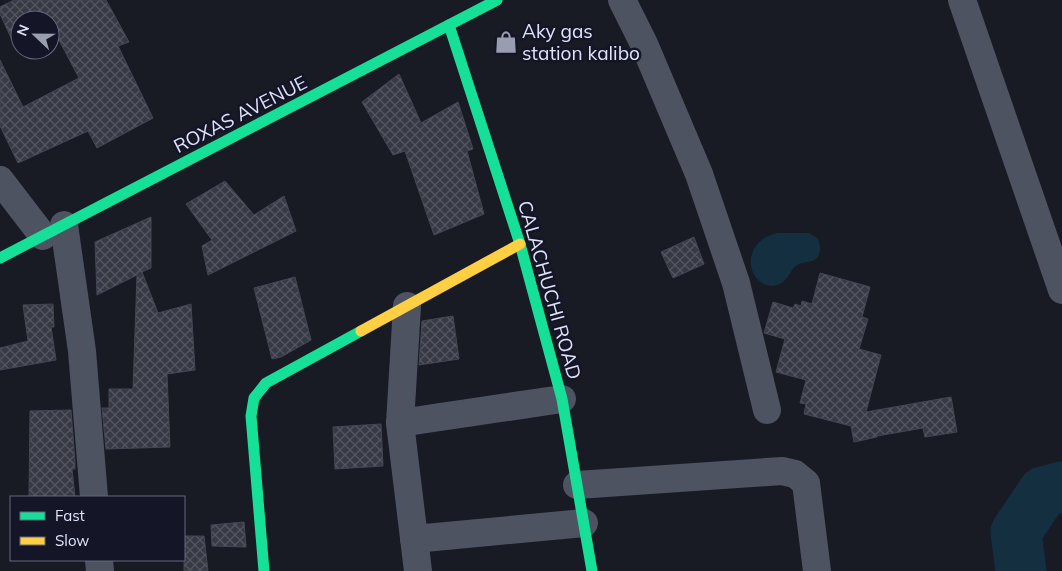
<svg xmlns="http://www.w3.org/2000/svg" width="1062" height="571" font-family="Mulish,sans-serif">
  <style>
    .water { fill: #132f40 }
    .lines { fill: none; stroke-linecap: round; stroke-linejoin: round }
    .river { stroke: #132f40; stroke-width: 51 }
    .building { fill: url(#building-cross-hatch); stroke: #454655 }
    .street { stroke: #4e5362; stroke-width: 28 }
    .fast { stroke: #16e098; stroke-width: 11 }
    .slow { stroke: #ffcf43; stroke-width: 11 }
    .labels { text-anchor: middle; stroke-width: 5; stroke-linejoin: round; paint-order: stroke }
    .poi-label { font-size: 19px; fill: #dfe4fb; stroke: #141628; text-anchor: start }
    .street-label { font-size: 19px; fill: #dfe4fb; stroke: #141628 }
  </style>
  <defs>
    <pattern id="building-cross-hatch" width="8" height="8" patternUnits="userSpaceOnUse" patternTransform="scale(1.25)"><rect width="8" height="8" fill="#373945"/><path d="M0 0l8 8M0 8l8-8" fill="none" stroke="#545661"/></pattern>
  </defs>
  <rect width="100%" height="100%" fill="#181a24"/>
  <path class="water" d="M777,233H809L817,238C822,246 822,257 812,261C807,263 802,262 797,265C791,269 790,276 785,280C776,290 762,287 755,276C751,270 749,262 752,254C756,242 765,236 777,233Z"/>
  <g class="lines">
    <path class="river" d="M1021,571L1016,532L1043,492L1062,487"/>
  </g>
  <g class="building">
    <path d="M14,0H106L129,42L118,46L153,118L97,148L88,131L18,163L0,126V60L23,107L79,78L50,23V20H20V38L13,42L0,14V7Z"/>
    <path d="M399,74L421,123L458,102L473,149L467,151L484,214L434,235L405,151L393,155L362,102Z"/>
    <path d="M225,181L254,215L284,196L296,231L208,275L202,246L212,240L186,204Z"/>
    <path d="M151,217V268L142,272L158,313L191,304L195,370L167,374L170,447L106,449L102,408H109V389H133L137,275L97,295L95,242Z"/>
    <path d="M694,237L704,264L673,278L661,252Z"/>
    <path d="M820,273L870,287L862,317L868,319L859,349L881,355L866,412L951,397L957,432L925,437L923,428L877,436V437L854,442L851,426L804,414L806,404L800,403L806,380L776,372L785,339L764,333L773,302L793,308L795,304L801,306L802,301L812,304Z"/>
    <path d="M295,277L311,340L281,357L272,359L254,288Z"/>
    <path d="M53,304L54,327H51L56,360L0,370V348L28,341L23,305Z"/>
    <path d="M453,316L459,359L419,365L422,321Z"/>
    <path d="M71,410L75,462V469H72L75,497H29L30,411Z"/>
    <path d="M381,424L383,466L335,469L333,427Z"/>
    <path d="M244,522L246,547L212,546L211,525Z"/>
    <path d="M184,536H204L208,571H184Z"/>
  </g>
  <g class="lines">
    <g class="street">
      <path d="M622,0L644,44L699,174L736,283L767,410"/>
      <path d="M962,0L1062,290"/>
      <path d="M0,180L43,236"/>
      <path d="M64,225L82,351L94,497"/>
      <path d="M407,306L400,423L418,571"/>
      <path d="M400,423L562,399"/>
      <path d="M577,485L782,471L795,474L806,483L817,571"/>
      <path d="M414,539L584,523"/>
      <path d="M99,560L100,571"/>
    </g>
    <g class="fast">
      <path d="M449,25L520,244L562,399L592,571"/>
      <path d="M0,258L497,0"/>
      <path d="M264,571L251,416L254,398L266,383L361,331"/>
    </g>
    <path class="slow" d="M361,331L520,244"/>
  </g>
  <defs>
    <symbol id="shop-bare" viewBox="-9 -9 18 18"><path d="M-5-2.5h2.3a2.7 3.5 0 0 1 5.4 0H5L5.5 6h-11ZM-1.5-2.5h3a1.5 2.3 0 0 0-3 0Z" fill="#999db0" stroke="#141628" stroke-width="2.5" paint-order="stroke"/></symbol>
  </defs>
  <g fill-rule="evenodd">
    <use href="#shop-bare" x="490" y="26" width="32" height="32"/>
  </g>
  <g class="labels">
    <g class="poi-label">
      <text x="522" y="38">Aky gas<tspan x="522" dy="22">station kalibo</tspan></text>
    </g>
    <g class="street-label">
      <text transform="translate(240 114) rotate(-27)" y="7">ROXAS AVENUE</text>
      <text transform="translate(550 290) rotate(74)" y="7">CALACHUCHI ROAD</text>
    </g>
  </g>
  <rect x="10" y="496" width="175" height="65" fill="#141628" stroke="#65687c"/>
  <rect x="20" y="512" width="25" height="8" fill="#16e098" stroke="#65687c"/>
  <text x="55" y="521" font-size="15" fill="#dfe4fb">Fast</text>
  <rect x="20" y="537" width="25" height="8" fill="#ffcf43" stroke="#65687c"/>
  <text x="55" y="546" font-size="15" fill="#dfe4fb">Slow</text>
  <g transform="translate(35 35) rotate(292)"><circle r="24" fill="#141628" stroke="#65687c"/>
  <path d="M0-4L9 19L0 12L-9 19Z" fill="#999db0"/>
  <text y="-8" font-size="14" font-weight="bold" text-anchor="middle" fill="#dfe4fb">N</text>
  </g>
</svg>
